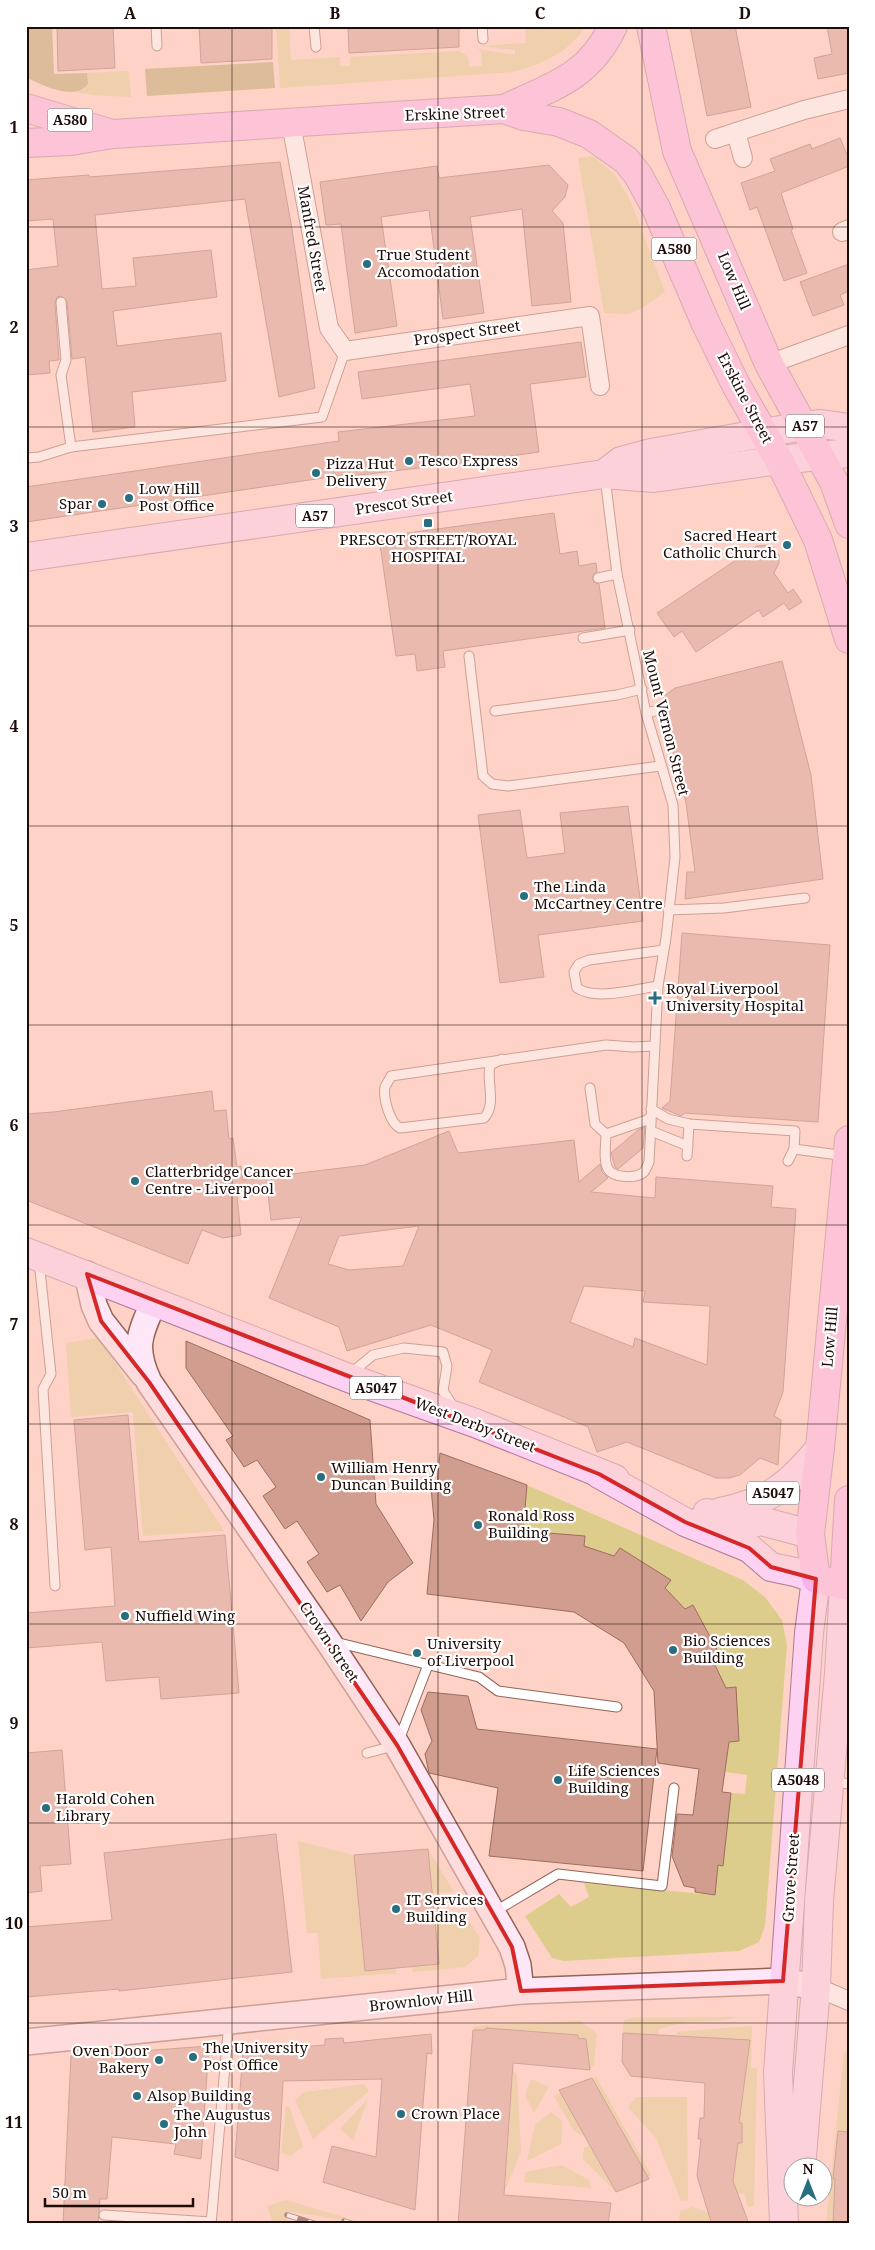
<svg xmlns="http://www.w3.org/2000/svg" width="875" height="2250" font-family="'Noto Serif',serif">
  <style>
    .green { fill: #ddcd8d }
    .forest { fill: #b3a362 }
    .building { fill: #d09d8e; stroke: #9d6d60; fill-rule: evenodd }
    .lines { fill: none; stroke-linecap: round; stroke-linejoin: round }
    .lane-casing { stroke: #936457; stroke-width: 11 }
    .street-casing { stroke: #936457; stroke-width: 20 }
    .secondary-casing { stroke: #936457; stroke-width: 28 }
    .primary-casing { stroke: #ad799a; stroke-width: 30 }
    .highway-casing { stroke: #ad799a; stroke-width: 30 }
    .lane { stroke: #fff; stroke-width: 9 }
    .street { stroke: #fff; stroke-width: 18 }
    .secondary { stroke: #fee8f8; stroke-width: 25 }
    .primary { stroke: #fcd1f1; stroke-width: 28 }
    .highway { stroke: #fab3e8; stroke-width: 28 }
    .rail-casing { stroke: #4b332e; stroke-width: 5.5 }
    .rail { stroke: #fff; stroke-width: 4; stroke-dasharray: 11; stroke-linecap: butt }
    .marked { fill: none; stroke: #d62828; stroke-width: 4; stroke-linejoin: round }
    .grid { fill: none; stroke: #1e0c08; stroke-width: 1; stroke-opacity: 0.55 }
    .poi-dot { fill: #296e7e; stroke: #fff; stroke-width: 2 }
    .labels { text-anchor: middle; stroke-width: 4.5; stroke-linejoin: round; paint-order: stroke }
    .shield { fill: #fff; stroke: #625552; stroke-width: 1 }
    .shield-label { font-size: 14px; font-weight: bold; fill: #1e0c08 }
    .street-label { font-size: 15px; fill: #1e0c08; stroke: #fff }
    .poi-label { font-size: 15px; fill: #1e0c08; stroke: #fff; text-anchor: start }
    .neatline { fill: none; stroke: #1e0c08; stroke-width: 2 }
    .grid-label { font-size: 16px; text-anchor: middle; font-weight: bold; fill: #1e0c08 }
  </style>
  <rect width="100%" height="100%" fill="#fed2c6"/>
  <g class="green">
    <path d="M276,26H289L291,60L340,57V66H350V57L459,51L468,57L469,67L482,66L481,52L478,49L515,55V50L479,46L526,43L525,26H585C571,52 538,66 512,72L280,88Z"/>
    <path d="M129,71L131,97L93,95L77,92L85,89L88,84L87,73Z"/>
    <path d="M593,156L616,176L632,204L665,292L642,308L629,314L604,313L578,158Z"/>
    <path d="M99,1338L224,1531L143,1536L133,1412L71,1417L66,1343Z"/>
    <path d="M527,1485L743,1580L765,1597L782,1620L787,1645L765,1926L759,1942L739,1951L564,1961L552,1958L525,1916L559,1894L571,1907L589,1897L584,1883L715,1895L718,1865L723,1866L731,1793L745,1794L747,1775L725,1772L729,1742L739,1741L735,1687L726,1688L713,1661L721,1657L693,1605L685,1609L665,1588L670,1580L620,1548L614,1556L584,1546L585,1536L523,1531Z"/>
    <path d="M298,1841L354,1855L365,1970L395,1968L396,1973L321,1979L318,1933H307Z"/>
    <path d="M428,1849L454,1892L432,1893Z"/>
    <path d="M470,1922L480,1938L478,1956L465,1967L413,1972L412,1966L439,1963L435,1924Z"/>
    <path d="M739,2017L725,2020L686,2022L659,2029V2034L623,2033L624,2020L632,2018Z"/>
    <path d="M580,2021L597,2034L594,2065L590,2070L586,2039L578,2038V2035L486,2028L485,2030H473L475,2026Z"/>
    <path d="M752,2026L751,2068H757L754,2206L748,2207L744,2193L738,2194L733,2181L738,2143L742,2142V2123H739L750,2041L677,2035V2032Z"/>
    <path d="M849,2048V2224H826L844,2053Z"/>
    <path d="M513,2070L517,2075L521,2152L505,2190Z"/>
    <path d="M596,2077L651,2175L649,2179L592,2078Z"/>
    <path d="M531,2079L549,2087L534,2113L525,2095Z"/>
    <path d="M364,2084L369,2091L313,2139L295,2100L305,2092Z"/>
    <path d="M561,2093L585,2137L573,2129L554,2096Z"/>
    <path d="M636,2097H687L688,2200L681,2201L656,2138L628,2107Z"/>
    <path d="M368,2099L353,2140L340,2129Z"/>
    <path d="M286,2106H289L303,2146L291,2156L281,2153Z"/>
    <path d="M551,2112L562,2121L561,2144L527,2161L535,2125Z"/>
    <path d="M590,2145L616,2192L583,2159L584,2148Z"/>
    <path d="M561,2165L589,2180L591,2188L524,2182L525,2172Z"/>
    <path d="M286,2200L367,2224L287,2211V2221H272L267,2206Z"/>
    <path d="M692,2207L708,2212L712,2224H681L679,2220L680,2211Z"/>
  </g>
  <g class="forest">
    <path d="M26,26H52L54,74L87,73L88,84C76,102 41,85 26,77Z"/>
    <path d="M273,62L275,88L147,96L145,69Z"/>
  </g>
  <g class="building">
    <path d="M57,26H113L115,68L58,71Z"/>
    <path d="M199,26H272V59L201,63Z"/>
    <path d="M348,26H459V47L349,53Z"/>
    <path d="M690,26H735L751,107L707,116Z"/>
    <path d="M827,26H849V73L818,79L814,58L832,54Z"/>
    <path d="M840,138L849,159V166L781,193L793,229L791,230L807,273L784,281L757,207L750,210L741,183L775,171L770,159L810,144L812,149Z"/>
    <path d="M280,162L292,229L315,388L279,397L245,199L95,215L102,289L136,286L133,258L211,250L217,297L113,311L117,346L221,333L226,381L132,392L135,427L93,432L85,357L72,359L67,301L61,296L57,297L55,303L59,360L49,361L50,373L27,375L26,270L58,266L53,219L26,221V180L89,175V177Z"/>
    <path d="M549,165L568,185L565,197L552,211L563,223L571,302L532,306L522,209L470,217L484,313L443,319L429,210L381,217L397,326L355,333L341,224L326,225L320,182L437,166L439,178Z"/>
    <path d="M849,264V291L840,295L844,305L813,316L800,282Z"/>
    <path d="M581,342L586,377L530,384L539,452L469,462L343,477V475L26,522V487L339,441L338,432L475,416L470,384L362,399L358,372Z"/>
    <path d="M554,513L560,554L577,551L579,566L596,563L597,572L594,574L592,579L594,582L599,584L605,628L443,651L445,667L417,671L415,654L396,656L379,537Z"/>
    <path d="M767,545L774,548L779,555V563L774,573L788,593L793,589L802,602L789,610L784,603L763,617L759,610L696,652L682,631L674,637L657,613L757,546Z"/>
    <path d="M782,661L811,775L823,879L685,899L687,872H695L686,803L664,715L668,713L669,708L667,704L662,703L664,696L675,688Z"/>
    <path d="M628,806L643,921L538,935L544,977L500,983L478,815L520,810L527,858L565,853L560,813Z"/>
    <path d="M682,933L830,945L818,1122L685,1113L681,1116L662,1108L670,1101Z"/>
    <path d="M212,1091L214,1111L226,1110L229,1139L233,1138L237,1167L241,1166L243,1180L365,1165L449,1131L458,1153L574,1140L579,1182L600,1164L602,1172L608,1178L591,1192L655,1198L656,1177L773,1186L771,1207L796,1209L783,1392L774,1416L781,1420L778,1465L760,1458L740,1475L729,1478H716L627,1442L597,1452L588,1427L479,1382L492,1350L431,1325L347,1351L339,1327L269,1298L302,1217L271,1220L268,1194L237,1196L241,1235L223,1238L202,1230L188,1264L26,1200V1114L53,1112ZM419,1226L403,1266L349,1270L328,1264L339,1236ZM584,1286L645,1291L643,1302L710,1306L707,1365L635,1338L633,1347L570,1322Z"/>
    <path d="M645,1127L643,1148L618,1169L615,1167L611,1153L638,1130Z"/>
    <path d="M186,1341L370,1420L376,1504L413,1563L388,1582L361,1621L340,1585L327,1592L307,1562L319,1554L297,1521L285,1529L263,1496L276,1487L257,1460L244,1467L226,1440L233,1436L186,1368Z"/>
    <path d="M128,1415L139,1542L225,1535L239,1693L161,1699L159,1677L106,1681L102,1642L26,1648V1613L115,1606L111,1547L85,1550L74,1420Z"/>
    <path d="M440,1453L527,1485L523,1531L585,1536L584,1546L614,1556L620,1548L671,1580L665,1588L685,1609L693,1605L721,1657L713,1661L726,1688L736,1687L739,1741L729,1742L722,1792L731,1793L723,1866L718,1865L715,1895L695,1892V1888L684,1886L672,1856L677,1814L693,1815L699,1769L658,1763L654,1691L624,1643L574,1612L427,1594L434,1520L431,1488L437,1486Z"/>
    <path d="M428,1692L468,1696L477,1729L657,1749L643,1871L489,1856L498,1788L429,1773L425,1754L432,1741L421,1710Z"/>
    <path d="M62,1750L71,1864L40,1866L42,1891L26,1893V1753Z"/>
    <path d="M276,1834L292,1972L119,1991V1989L26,1997V1927L112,1920L104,1853Z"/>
    <path d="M428,1849L439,1964L365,1971L354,1855Z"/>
    <path d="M486,2028L578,2035V2038L586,2039L590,2070L513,2063L504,2195L611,2203L608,2224H458L473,2030H485Z"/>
    <path d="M623,2033L750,2040L739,2123H742V2143H738L733,2181L749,2224H712L708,2212L697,2176L701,2139H698L700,2118H704L705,2083L631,2076L622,2062Z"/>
    <path d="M431,2034L432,2054L427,2053L415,2210L323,2182L332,2146L376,2157L382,2079L283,2081L278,2171L235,2157L243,2051L325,2045V2039L343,2038L344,2043Z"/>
    <path d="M209,2046L201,2159L174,2154L176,2144L112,2137L107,2199H100L98,2224H63L71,2056Z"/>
    <path d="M592,2078L649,2179L616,2192L559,2090Z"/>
    <path d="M838,2131L849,2132V2224H833L835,2179H833Z"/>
  </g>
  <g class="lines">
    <defs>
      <g id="lane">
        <path d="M156,26L157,46"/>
        <path d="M314,26L316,47"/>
        <path d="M482,26L483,39"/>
        <path d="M61,302L66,360L61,375L71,447"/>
        <path d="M26,458L39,457L71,447L322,417L345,351"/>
        <path d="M605,477L617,574L646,713L673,805L675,857L666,938L658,986C635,989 597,1001 577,988L574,972L579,964L589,960L664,950"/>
        <path d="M598,578L617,574"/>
        <path d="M583,638L630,630"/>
        <path d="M469,656L483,776L492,784L508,786L660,766"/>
        <path d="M495,711L617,695L642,689"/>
        <path d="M646,713L663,709"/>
        <path d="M668,910L724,908L805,898"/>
        <path d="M502,1059L490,1065C486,1082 497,1104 484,1118L400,1128C390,1123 383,1099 385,1087C386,1084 390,1079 391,1076L606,1045L633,1047L654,1046"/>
        <path d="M590,1088L595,1124L606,1134"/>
        <path d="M651,1109L668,1119L689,1124L795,1131L794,1149L788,1161"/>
        <path d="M651,1116L647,1120L606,1134C606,1144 603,1160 608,1169C613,1178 636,1179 644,1172C646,1170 647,1166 649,1162L658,986"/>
        <path d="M651,1131L688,1146"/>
        <path d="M794,1149L846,1156"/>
        <path d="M687,1156L689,1124"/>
        <path d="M39,1261L51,1374L43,1389L55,1586"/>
        <path d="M350,1374L373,1355L404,1348L443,1352L447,1366L443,1391L455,1409"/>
        <path d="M335,1642L479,1677L498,1691L617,1707"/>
        <path d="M367,1753L397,1745L428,1665"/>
        <path d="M832,1781L849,1784"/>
        <path d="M494,1912L558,1874L662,1886L674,1788"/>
        <path d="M104,2215L211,2222"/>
        <path d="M211,2224L229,2022"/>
      </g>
      <g id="street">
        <path d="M291,123L329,328L345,351L590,316L600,386"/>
        <path d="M736,132L743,158"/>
        <path d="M715,139L804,110L849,99"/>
        <path d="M842,232L849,229"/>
        <path d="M769,364L849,335"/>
        <path d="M816,1987L849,2001"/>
      </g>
      <g id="secondary">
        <path d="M87,1274L94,1305L101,1321L143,1374"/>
        <path d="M154,1302C139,1335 133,1348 149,1382L328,1641L397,1745L512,1947L518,1965L521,1991"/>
        <path d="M26,2042L521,1991L783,1981L816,1987"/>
      </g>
      <g id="primary">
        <path d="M604,474L621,461L651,453L803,426L821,424L849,428"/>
        <path d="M26,557L604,474L654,478L779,460L849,453"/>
        <path d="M26,1252L346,1377L475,1423L615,1479"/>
        <path d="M599,1474L685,1522L749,1548L771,1567L795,1572L816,1579L809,1633L778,2073L784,2224"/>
        <path d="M720,1512C767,1503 790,1485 820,1448"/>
        <path d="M707,1513L744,1525L761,1521L810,1534"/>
        <path d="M801,2168L816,1987L819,1901L839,1673L844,1585"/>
      </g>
      <g id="highway">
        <path d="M651,26L677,151L769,364L834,482L849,524"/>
        <path d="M26,108L109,133"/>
        <path d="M504,109C551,87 589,78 613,26"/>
        <path d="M26,143L71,141L113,134L504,109L524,116L559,122L589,134L626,160L638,175L656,208L706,324L736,385L779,460L818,540L849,639"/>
        <path d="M849,1140L820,1448L810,1534L816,1579L849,1586"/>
        <path d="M844,1585L849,1500"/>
      </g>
    </defs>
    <use href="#lane" class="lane-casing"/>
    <use href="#street" class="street-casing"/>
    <use href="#secondary" class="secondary-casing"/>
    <use href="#primary" class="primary-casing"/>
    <use href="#highway" class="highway-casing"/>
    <use href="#lane" class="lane"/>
    <use href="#street" class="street"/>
    <use href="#secondary" class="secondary"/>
    <use href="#primary" class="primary"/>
    <use href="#highway" class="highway"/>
    <defs>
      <g id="rail">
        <path d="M287,2215L316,2224"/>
        <path d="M344,2221L353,2224"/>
      </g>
    </defs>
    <use href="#rail" class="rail-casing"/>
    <use href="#rail" class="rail"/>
  </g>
  <path d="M0 0H875V2250H0ZM87,1274L599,1474L685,1522L749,1548L771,1567L816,1579L783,1981L521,1991L512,1947L397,1745L149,1382L101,1321Z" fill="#fed2c6" fill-opacity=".55" fill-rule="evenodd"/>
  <path class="marked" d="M87,1274L599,1474L685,1522L749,1548L771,1567L816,1579L783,1981L521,1991L512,1947L397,1745L149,1382L101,1321Z"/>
  <path class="grid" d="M232,26V2224M438,26V2224M642,26V2224M26,227H849M26,427H849M26,626H849M26,826H849M26,1025H849M26,1225H849M26,1424H849M26,1624H849M26,1823H849M26,2023H849"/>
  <g class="poi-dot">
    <circle cx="367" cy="264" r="5"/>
    <circle cx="409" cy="461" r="5"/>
    <circle cx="316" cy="473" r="5"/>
    <circle cx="129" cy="498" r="5"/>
    <circle cx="102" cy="504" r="5"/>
    <rect x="423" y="518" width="10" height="10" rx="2.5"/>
    <circle cx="787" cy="545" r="5"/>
    <circle cx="524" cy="896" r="5"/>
    <path d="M652.5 990.5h5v5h5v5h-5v5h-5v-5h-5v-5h5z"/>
    <circle cx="135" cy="1181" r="5"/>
    <circle cx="321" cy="1477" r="5"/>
    <circle cx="478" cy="1525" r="5"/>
    <circle cx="125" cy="1616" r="5"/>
    <circle cx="673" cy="1650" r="5"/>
    <circle cx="417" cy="1653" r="5"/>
    <circle cx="558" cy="1780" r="5"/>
    <circle cx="46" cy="1808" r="5"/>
    <circle cx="396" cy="1909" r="5"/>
    <circle cx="193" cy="2057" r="5"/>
    <circle cx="159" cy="2060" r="5"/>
    <circle cx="137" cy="2096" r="5"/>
    <circle cx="401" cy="2114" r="5"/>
    <circle cx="164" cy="2124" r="5"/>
  </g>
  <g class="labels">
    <g class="shield">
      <rect x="47.5" y="108.5" width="45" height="23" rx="4"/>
      <rect x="651.5" y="237.5" width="45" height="23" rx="4"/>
      <rect x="786" y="414.5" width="38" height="23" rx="4"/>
      <rect x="296" y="504.5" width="38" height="23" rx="4"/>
      <rect x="350" y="1376.5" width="52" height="23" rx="4"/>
      <rect x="747" y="1481.5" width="52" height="23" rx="4"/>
      <rect x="772" y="1768.5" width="52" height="23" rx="4"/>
    </g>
    <g class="shield-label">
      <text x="70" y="125">A580</text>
      <text x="674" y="254">A580</text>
      <text x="805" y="431">A57</text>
      <text x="315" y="521">A57</text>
      <text x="376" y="1393">A5047</text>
      <text x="773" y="1498">A5047</text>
      <text x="798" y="1785">A5048</text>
    </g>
    <g class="street-label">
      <text transform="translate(455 114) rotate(-2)" y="5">Erskine Street</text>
      <text transform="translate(312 239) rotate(80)" y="5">Manfred Street</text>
      <text transform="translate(734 281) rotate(67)" y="5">Low Hill</text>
      <text transform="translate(467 333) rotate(-8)" y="5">Prospect Street</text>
      <text transform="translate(745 398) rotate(62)" y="5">Erskine Street</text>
      <text transform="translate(404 503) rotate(-8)" y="5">Prescot Street</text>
      <text transform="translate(666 723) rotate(76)" y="5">Mount Vernon Street</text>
      <text transform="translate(830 1337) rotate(-85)" y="5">Low Hill</text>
      <text transform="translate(475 1425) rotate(21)" y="5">West Derby Street</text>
      <text transform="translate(329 1642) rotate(56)" y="5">Crown Street</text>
      <text transform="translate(791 1878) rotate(-86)" y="5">Grove Street</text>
      <text transform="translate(421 2001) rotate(-6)" y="5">Brownlow Hill</text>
    </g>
    <g class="poi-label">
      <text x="377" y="260">True Student<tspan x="377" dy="17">Accomodation</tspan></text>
      <text x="419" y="466">Tesco Express</text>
      <text x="326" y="469">Pizza Hut<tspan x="326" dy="17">Delivery</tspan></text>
      <text x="139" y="494">Low Hill<tspan x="139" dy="17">Post Office</tspan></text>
      <text x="92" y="509" text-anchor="end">Spar</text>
      <text x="777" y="541" text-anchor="end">Sacred Heart<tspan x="777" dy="17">Catholic Church</tspan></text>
      <text x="428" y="545" text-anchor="middle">PRESCOT STREET/ROYAL<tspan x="428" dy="17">HOSPITAL</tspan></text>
      <text x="534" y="892">The Linda<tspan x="534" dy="17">McCartney Centre</tspan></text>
      <text x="666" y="994">Royal Liverpool<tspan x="666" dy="17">University Hospital</tspan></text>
      <text x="145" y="1177">Clatterbridge Cancer<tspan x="145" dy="17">Centre - Liverpool</tspan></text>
      <text x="331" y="1473">William Henry<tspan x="331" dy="17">Duncan Building</tspan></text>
      <text x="488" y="1521">Ronald Ross<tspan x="488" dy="17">Building</tspan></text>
      <text x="135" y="1621">Nuffield Wing</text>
      <text x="683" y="1646">Bio Sciences<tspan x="683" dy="17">Building</tspan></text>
      <text x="427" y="1649">University<tspan x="427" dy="17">of Liverpool</tspan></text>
      <text x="568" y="1776">Life Sciences<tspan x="568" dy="17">Building</tspan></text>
      <text x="56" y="1804">Harold Cohen<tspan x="56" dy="17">Library</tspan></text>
      <text x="406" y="1905">IT Services<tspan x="406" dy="17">Building</tspan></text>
      <text x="203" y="2053">The University<tspan x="203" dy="17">Post Office</tspan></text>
      <text x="149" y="2056" text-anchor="end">Oven Door<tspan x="149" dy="17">Bakery</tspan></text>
      <text x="147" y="2101">Alsop Building</text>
      <text x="411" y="2119">Crown Place</text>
      <text x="174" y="2120">The Augustus<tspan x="174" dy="17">John</tspan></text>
    </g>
  </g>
  <rect width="875" height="2250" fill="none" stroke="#ffffff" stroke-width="55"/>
  <g transform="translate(808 2182)"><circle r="24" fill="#ffffff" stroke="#a59e9c"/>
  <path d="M0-4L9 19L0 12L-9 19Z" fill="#296e7e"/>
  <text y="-8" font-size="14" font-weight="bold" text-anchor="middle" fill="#1e0c08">N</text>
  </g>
  <path d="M45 2198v8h148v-8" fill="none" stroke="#1e0c08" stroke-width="2.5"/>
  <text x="52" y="2198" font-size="15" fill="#1e0c08" stroke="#ffffff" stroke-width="4" paint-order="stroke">50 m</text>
  <rect x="28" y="28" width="820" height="2194" class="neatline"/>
  <g class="grid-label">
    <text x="130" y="19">A</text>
    <text x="335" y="19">B</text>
    <text x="540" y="19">C</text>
    <text x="745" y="19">D</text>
    <text x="14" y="133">1</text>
    <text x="14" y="333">2</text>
    <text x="14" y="532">3</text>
    <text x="14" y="732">4</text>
    <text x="14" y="931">5</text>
    <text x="14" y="1131">6</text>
    <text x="14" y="1330">7</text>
    <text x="14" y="1530">8</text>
    <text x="14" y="1729">9</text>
    <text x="14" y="1929">10</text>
    <text x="14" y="2128">11</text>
  </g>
</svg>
